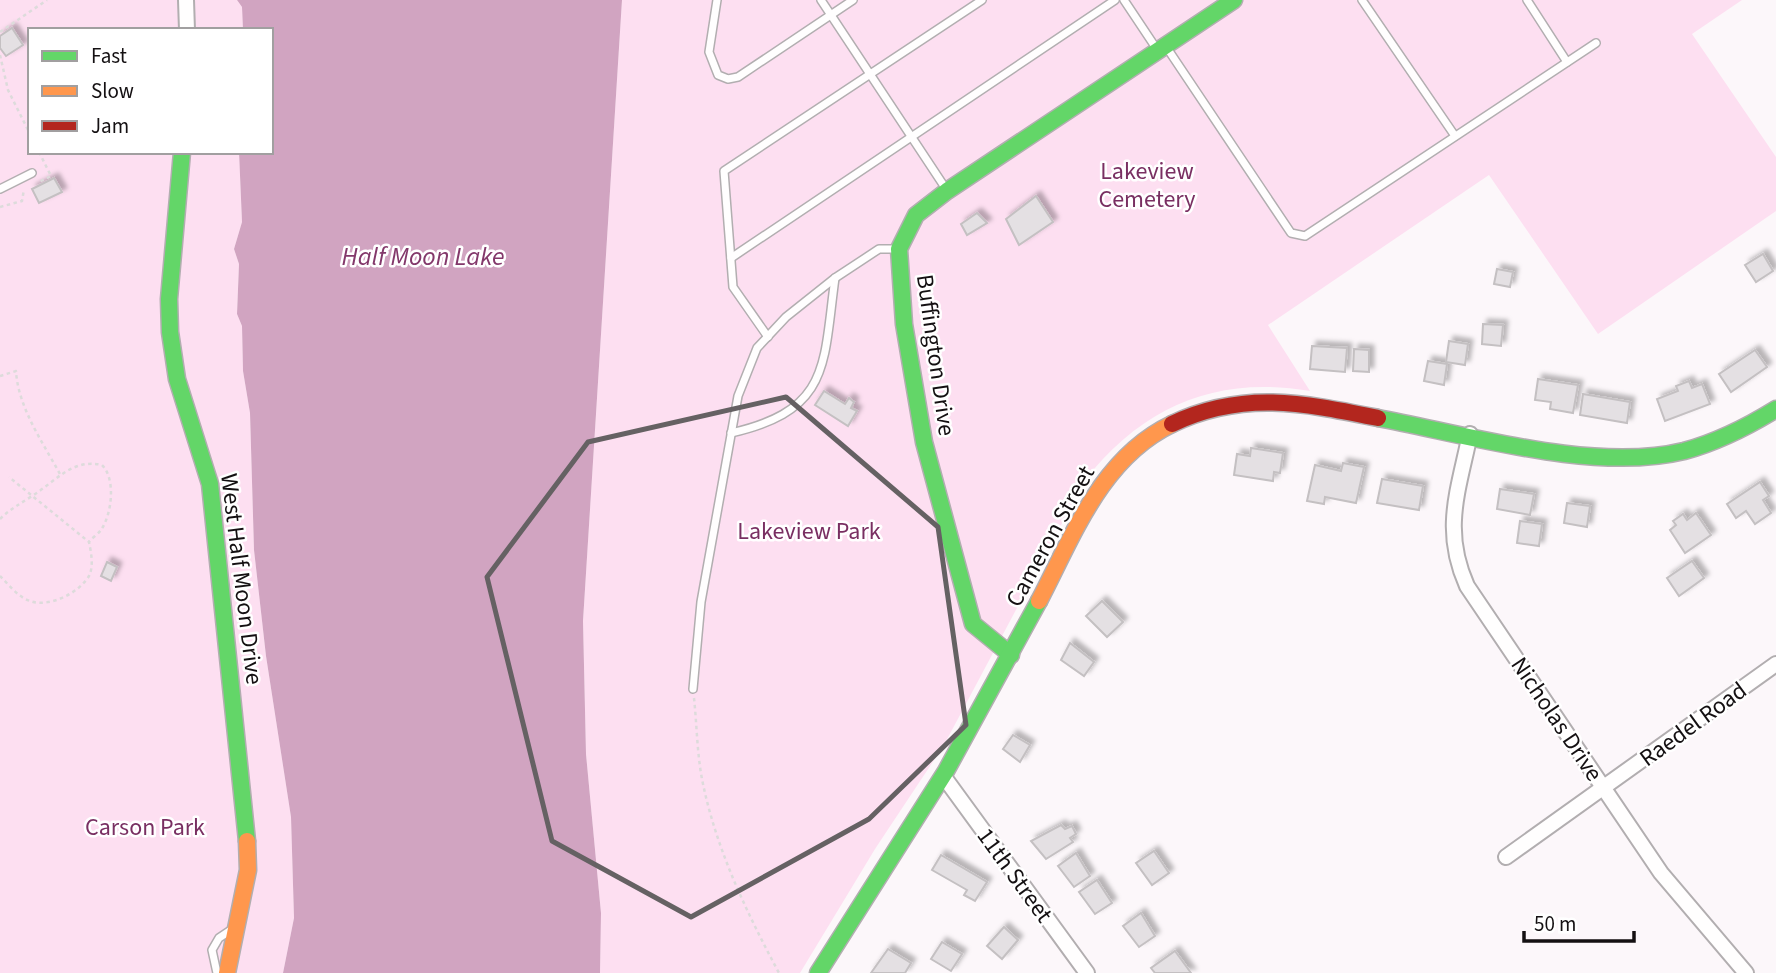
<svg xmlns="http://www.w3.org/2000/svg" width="1776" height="973" font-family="'Source Sans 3',sans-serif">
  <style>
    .green { fill: #fddff1 }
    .water { fill: #d1a4c1 }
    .building { fill: #e4e0e3; stroke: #c4c0c2; stroke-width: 2; filter: url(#shadow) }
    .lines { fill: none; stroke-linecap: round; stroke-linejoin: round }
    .lane-casing { stroke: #b2aeb0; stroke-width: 10 }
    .street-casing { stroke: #b2aeb0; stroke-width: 18 }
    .fast-casing { stroke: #b2aeb0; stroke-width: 19 }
    .slow-casing { stroke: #b2aeb0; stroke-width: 19 }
    .jam-casing { stroke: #b2aeb0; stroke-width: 19 }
    .path { stroke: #dddbdb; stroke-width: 2.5; stroke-dasharray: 3.5 3.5; stroke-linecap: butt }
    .lane { stroke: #fffefe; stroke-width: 7 }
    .street { stroke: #fffefe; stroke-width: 14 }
    .fast { stroke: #63d668; stroke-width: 16 }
    .slow { stroke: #ff974d; stroke-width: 16 }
    .jam { stroke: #b3261e; stroke-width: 16 }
    .marked { fill: none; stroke: #656163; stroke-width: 5; stroke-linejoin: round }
    .labels { text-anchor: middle; stroke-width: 5; stroke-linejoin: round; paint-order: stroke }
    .park-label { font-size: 24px; fill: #792f62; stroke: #fff }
    .street-label { font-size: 24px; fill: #141012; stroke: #fff }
    .water-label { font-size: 26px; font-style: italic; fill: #83386b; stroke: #fff }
  </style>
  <defs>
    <filter id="shadow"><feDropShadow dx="4.5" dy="-4.5" stdDeviation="2" flood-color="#0004"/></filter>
  </defs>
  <rect width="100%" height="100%" fill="#fcf7fa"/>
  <g class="green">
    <path d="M0,0H237L242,7L243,30H30V152H239L242,222L234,249L239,264L237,314L242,326L243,371L250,413L254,550L266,656L291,817L294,918L283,973H0Z"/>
    <path d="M622,0H1742L1692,34L1776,157V211L1598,334L1489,175L1268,325L1310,391C1217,375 1143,406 1085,480L944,745L875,849L800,973H600L601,913L586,754L583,621Z"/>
  </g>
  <path class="water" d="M237,0H622L583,621L586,754L601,913L600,973H283L294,918L291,817L266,656L254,550L250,413L243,371L242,326L237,314L239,264L234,249L242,222L239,152H271V30H243L242,7Z"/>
  <g class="building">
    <path d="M12,28L23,45L6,56L0,48V36Z"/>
    <path d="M54,178L62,192L39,203L32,189Z"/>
    <path d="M1036,196L1053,222L1019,245L1006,219Z"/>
    <path d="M977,213L987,223L967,235L961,224Z"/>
    <path d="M1763,254L1773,271L1756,282L1745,265Z"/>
    <path d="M1497,269L1513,272L1510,287L1494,284Z"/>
    <path d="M1483,324L1503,325L1501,346L1482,344Z"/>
    <path d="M1449,341L1468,344L1465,365L1446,362Z"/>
    <path d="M1312,346L1347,348L1345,372L1310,369Z"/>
    <path d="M1354,349L1369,350V372L1353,371Z"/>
    <path d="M1755,350L1767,367L1731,392L1719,374Z"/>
    <path d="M1428,361L1447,364L1444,385L1424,381Z"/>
    <path d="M1538,379L1578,385L1573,413L1550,409L1551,402L1535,400Z"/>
    <path d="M1689,381L1692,388L1702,384L1710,404L1665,421L1657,399L1678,391L1676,386Z"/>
    <path d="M824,391L845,404L849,398L854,402L851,408L857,411L848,426L815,405Z"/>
    <path d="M1583,394L1630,402L1627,423L1580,415Z"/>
    <path d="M1251,448L1283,453L1280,473L1274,472L1273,481L1234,475L1237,454L1250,456Z"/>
    <path d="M1343,463L1364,467L1356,503L1325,497L1324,504L1307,501L1315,465L1341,471Z"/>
    <path d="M1382,479L1423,486L1419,510L1377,503Z"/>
    <path d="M1760,482L1769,496L1763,500L1771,513L1755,524L1746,511L1736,518L1727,504Z"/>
    <path d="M1500,489L1534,494L1530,515L1497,509Z"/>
    <path d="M1567,503L1590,506L1587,527L1564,523Z"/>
    <path d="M1696,513L1711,535L1685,553L1670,530L1676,525L1673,521L1683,514L1687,520Z"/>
    <path d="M1520,521L1542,524L1539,546L1517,543Z"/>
    <path d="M1692,561L1704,578L1679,596L1667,578Z"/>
    <path d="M107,562L117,567L111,581L101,576Z"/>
    <path d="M1102,601L1123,622L1107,637L1086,616Z"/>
    <path d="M1070,643L1094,662L1084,676L1061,660Z"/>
    <path d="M1013,735L1030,745L1020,762L1003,749Z"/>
    <path d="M1061,825L1065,829L1072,826L1076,834L1070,838L1073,842L1046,859L1031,841Z"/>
    <path d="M1154,851L1169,873L1152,885L1136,863Z"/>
    <path d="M1076,853L1090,876L1074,887L1058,866Z"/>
    <path d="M941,855L987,882L975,901L964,895L967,890L932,870Z"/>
    <path d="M1097,880L1112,903L1095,914L1079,892Z"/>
    <path d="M1141,913L1155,936L1139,947L1123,926Z"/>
    <path d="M1004,927L1018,940L1002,959L987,946Z"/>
    <path d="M942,942L962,954L951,971L931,959Z"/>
    <path d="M888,949L911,963L905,973H871Z"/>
    <path d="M1175,951L1191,973H1155L1151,968Z"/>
  </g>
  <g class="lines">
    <defs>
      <g id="lane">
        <path d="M717,0L709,52L718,75L728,79L738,77L853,0"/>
        <path d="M821,0L946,189"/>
        <path d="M1124,0L1156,48"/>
        <path d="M1362,0L1455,136"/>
        <path d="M1527,0L1567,62"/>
        <path d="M1167,48L1291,233L1305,236L1596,43"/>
        <path d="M0,189L32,173"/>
        <path d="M731,258L1115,0"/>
        <path d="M768,337L733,287L724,171L982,0"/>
        <path d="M731,433C831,410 823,365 835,278"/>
        <path d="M693,689L701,602L738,396L757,348L786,317L835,278L879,249H898"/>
        <path d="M217,973L212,950L219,938L231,930"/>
      </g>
      <g id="street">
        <path d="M186,0L187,30"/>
        <path d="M1470,434C1458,492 1442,530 1467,586L1661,873L1746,973"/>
        <path d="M944,777L1087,973"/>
        <path d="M1506,857L1776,664"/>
      </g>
      <g id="fast">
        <path d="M182,152L169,299L170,332L177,379L210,484L247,841"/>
        <path d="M1378,418C1468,435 1595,473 1684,451C1717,442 1747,427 1776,409"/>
        <path d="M1011,655L973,624L924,442L904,324L899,249L916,215L947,191L1234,0"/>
        <path d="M818,973L946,771L1039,601"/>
      </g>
      <g id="slow">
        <path d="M1039,601C1073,536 1101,458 1172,424"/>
        <path d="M227,973L248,870L247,841"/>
      </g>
      <path id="jam" d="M1172,424C1243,390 1304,403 1378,418"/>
    </defs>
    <use href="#lane" class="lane-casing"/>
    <use href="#street" class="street-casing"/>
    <use href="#fast" class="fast-casing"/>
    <use href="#slow" class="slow-casing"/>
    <use href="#jam" class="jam-casing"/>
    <g class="path">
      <path d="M0,32L47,0"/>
      <path d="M0,55L8,90L30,134"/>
      <path d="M39,152L51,176L39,182"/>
      <path d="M0,207L22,201L24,189"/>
      <path d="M0,376L16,371C18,407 43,443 60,474"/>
      <path d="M0,519C10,509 20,504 32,496C55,482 72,458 102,465C116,479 112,514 101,530C98,534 92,538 89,542"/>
      <path d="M0,576C9,585 18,597 30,601C49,608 79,593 89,576C94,566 91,552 89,542L9,477"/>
      <path d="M694,698C697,726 697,756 703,784C717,851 747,913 779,973"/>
    </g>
    <use href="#lane" class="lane"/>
    <use href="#street" class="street"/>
    <use href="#fast" class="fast"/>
    <use href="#slow" class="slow"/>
    <use href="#jam" class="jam"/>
  </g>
  <path class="marked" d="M786,397L938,527L966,725L869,819L691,917L552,841L487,577L588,442Z"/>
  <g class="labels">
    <g class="park-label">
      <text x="1147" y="179">Lakeview<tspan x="1147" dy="28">Cemetery</tspan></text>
      <text x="809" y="539">Lakeview Park</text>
      <text x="145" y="835">Carson Park</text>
    </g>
    <g class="street-label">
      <text transform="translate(936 355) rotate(82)" y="8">Buffington Drive</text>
      <text transform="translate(1050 536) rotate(-61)" y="8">Cameron Street</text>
      <text transform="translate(242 579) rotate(83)" y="8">West Half Moon Drive</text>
      <text transform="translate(1557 719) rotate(56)" y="8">Nicholas Drive</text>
      <text transform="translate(1693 724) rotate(-36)" y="8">Raedel Road</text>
      <text transform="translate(1015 875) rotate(54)" y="8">11th Street</text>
    </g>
    <g class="water-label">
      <text x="423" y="265">Half Moon Lake</text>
    </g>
  </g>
  <rect x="28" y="28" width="245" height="126" fill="#ffffff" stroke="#a19fa0" stroke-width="2"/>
  <rect x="42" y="51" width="35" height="10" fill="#63d668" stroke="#a19fa0" stroke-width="2"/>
  <text x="91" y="63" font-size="21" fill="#141012">Fast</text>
  <rect x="42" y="86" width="35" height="10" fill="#ff974d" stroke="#a19fa0" stroke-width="2"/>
  <text x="91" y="98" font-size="21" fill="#141012">Slow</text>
  <rect x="42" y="121" width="35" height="10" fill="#b3261e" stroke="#a19fa0" stroke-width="2"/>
  <text x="91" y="133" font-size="21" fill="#141012">Jam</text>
  <path d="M1524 931v10h110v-10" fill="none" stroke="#141012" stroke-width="3.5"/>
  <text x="1534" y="931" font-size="21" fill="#141012" stroke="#ffffff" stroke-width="5" paint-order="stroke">50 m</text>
</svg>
